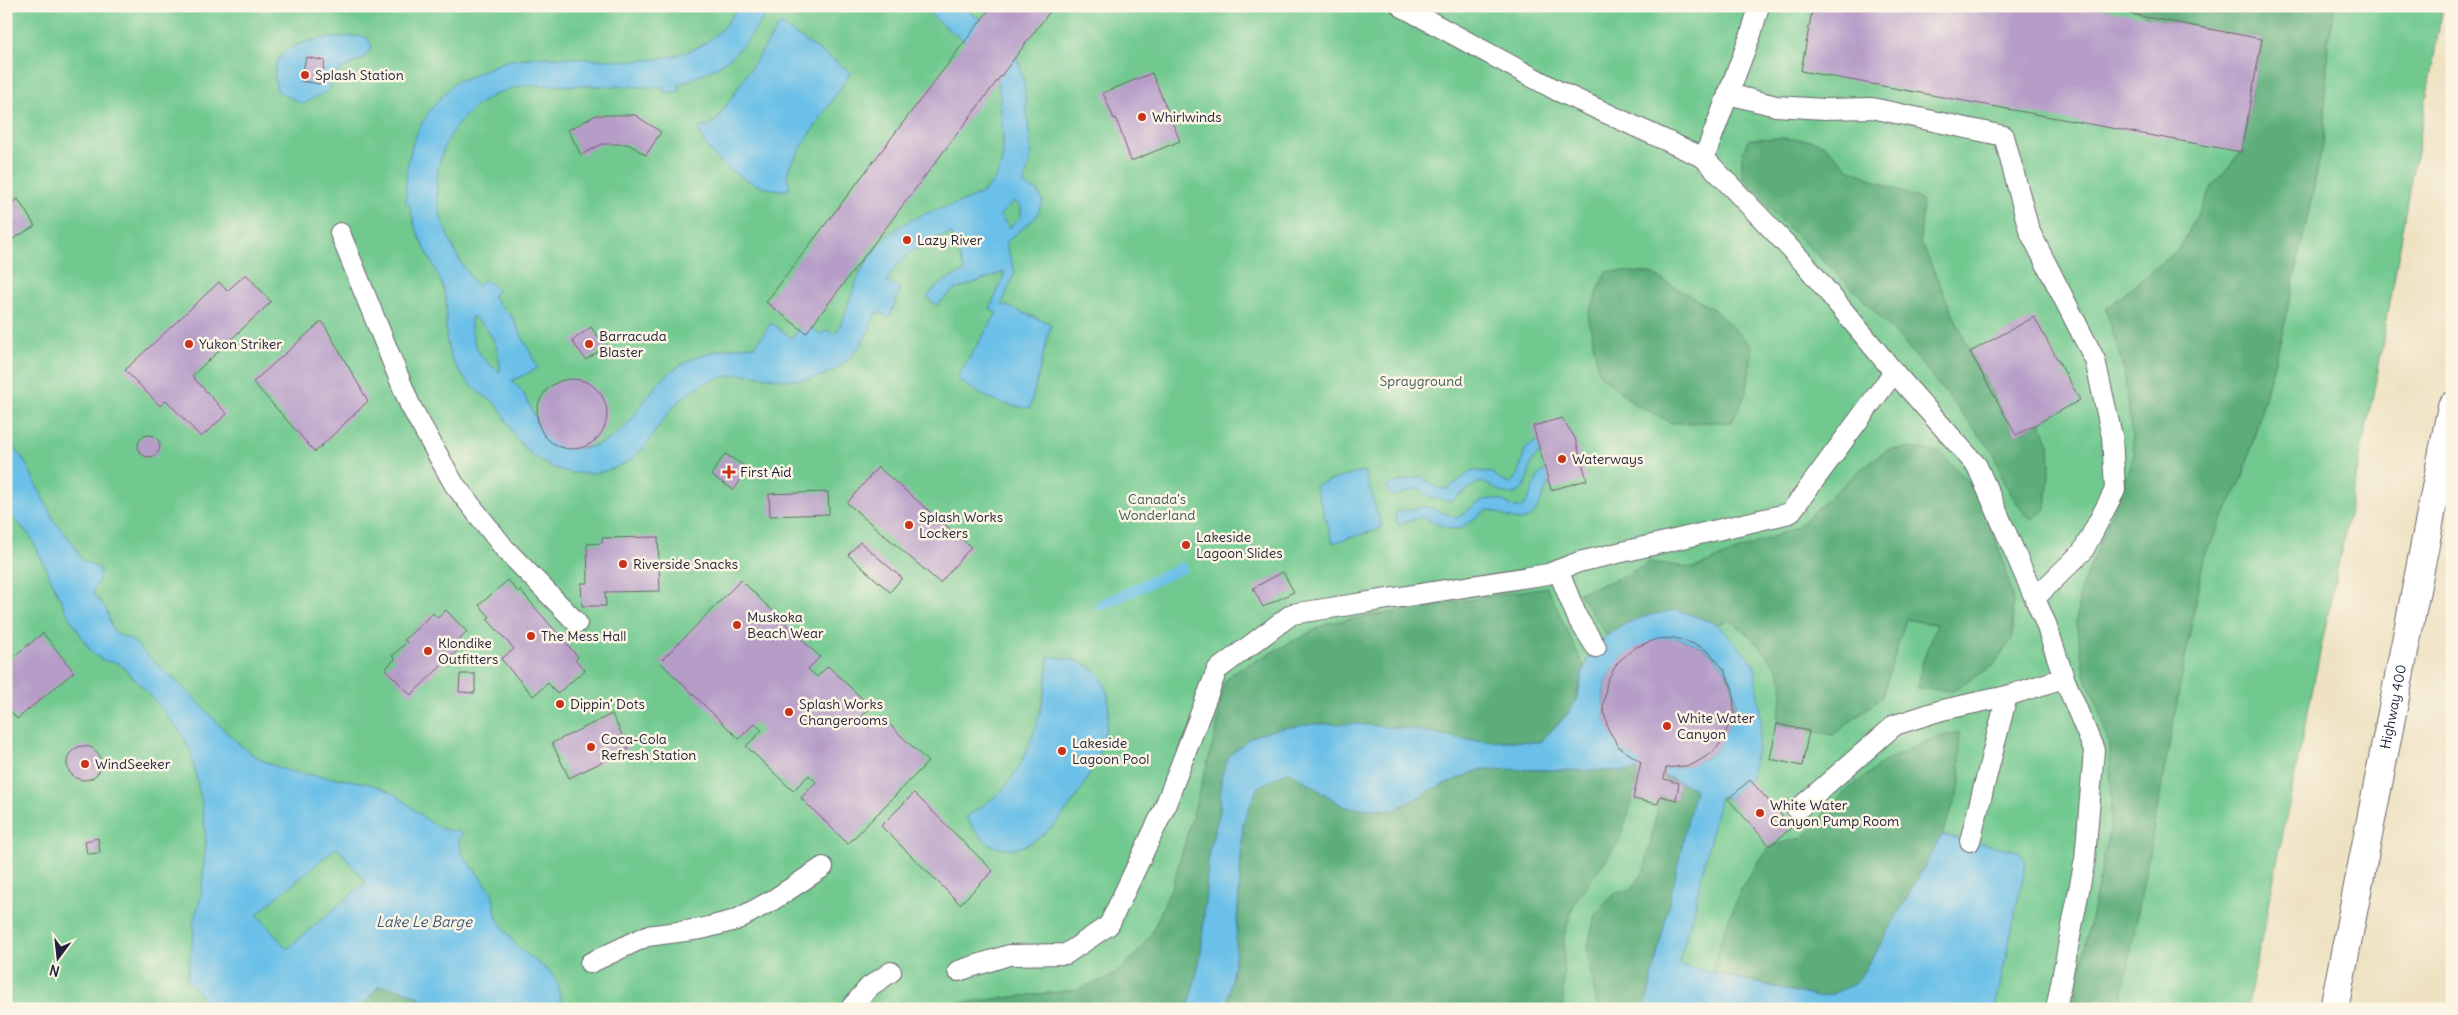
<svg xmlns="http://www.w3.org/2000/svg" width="2458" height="1015" font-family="Delius,sans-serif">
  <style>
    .green { fill: #71c990; stroke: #4a7666 }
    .forest { fill: #5cad7a; stroke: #3f685a }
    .water { fill: #6bc0e8; stroke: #467192; fill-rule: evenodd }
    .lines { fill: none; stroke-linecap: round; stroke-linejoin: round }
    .stream { stroke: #6bc0e8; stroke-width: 11 }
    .building { fill: #b69dc8 }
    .lane-casing { stroke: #69656a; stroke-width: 22 }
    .highway-casing { stroke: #69656a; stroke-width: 30 }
    .lane { stroke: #fff; stroke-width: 20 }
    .highway { stroke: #fff; stroke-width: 28 }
    .poi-dot { fill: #c8321e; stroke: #fcf5e5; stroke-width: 2 }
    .labels { text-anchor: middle; stroke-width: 5; stroke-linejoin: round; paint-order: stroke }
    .poi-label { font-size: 14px; fill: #22223b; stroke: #fcf5e5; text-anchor: start }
    .park-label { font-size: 14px; fill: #3e5c59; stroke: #fcf5e5 }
    .street-label { font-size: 14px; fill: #22223b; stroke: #fcf5e5 }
    .water-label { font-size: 15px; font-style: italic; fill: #3c5978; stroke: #fcf5e5 }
  </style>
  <rect width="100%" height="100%" fill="#fcf5e5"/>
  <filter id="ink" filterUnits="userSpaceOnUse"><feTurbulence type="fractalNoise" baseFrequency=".02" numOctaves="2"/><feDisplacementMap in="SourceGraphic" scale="10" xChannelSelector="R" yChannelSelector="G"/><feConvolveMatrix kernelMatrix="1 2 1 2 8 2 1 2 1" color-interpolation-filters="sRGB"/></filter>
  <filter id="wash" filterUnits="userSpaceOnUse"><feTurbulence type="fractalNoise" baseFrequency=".0096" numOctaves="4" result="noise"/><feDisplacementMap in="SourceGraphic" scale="20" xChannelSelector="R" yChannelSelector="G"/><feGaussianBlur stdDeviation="1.12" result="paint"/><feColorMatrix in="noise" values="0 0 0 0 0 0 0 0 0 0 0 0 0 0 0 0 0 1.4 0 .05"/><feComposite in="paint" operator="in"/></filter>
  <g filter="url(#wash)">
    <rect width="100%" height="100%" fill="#eee2c2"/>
    <path class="green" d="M6,6H2307L2243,477L2285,323L2324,138L2328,42L2335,6H2443L2377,375L2247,1009H6Z"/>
    <g class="forest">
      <path d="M2132,6H2335L2328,42L2324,138L2285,323L2243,477L2204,557L2120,1009H2072L2111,823L2110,749L2099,708L2084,674L2076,622L2080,590L2112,514L2134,454L2124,370L2106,309L2180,248L2213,185L2241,152L2262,39L2149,18Z"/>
      <path d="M1782,138L1810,140L1823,144L1851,170L1923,201L1920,240L1970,352L2016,435L2040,422L2049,444L2050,464L2046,509L2033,519L2025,515L2004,483L1994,453L1903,341L1854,290L1776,216L1742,176V153L1749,139Z"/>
      <path d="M1606,271L1650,273L1713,309L1753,347L1747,391L1732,422L1672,423L1634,404L1599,373L1588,315Z"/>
      <path d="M1911,448L1941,453L1977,491L2003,560L2013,601L2012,639L1993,666L1953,691L1918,688L1922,663L1937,625L1906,619L1882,697L1833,735L1777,724C1778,714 1784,691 1782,682C1778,663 1745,629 1729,620L1717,624L1677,610L1621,625L1607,635L1578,593L1623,577L1650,562L1694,568L1797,527L1862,468L1887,450Z"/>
      <path d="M1547,587L1584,667L1574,706L1540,742L1468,740L1411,729L1221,778L1220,812L1209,850L1201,955L1188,1009H958L957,1003L1076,990L1114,975L1134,957L1151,935L1173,884L1217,729L1221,696L1225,681L1234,672L1328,623Z"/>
      <path d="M1959,732L1961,784L1942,835L1877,951L1856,983L1832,994L1817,997L1713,972L1723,933L1743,885L1770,846L1802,838L1846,791L1885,761L1934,738Z"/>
      <path d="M1482,769L1639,771L1633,799L1619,842L1575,901L1564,936L1563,1009H1226L1235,957L1243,822L1258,787L1289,771L1345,807L1441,785Z"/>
      <path d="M1665,776L1696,789L1645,1009H1598L1587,951L1595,915L1614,893L1632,889L1645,869L1660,796L1676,800L1679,783L1664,779Z"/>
      <path d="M379,986C402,987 417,994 435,1009H359Z"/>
    </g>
    <g class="water">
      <path d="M738,6H771C742,51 730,65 679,84L680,91L665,93L663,87L531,85C470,90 426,146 439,208C444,232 458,259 472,280L478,286L484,279L498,289L492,297L512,317L538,368L512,381C533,397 533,429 554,443C562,448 571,448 580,448C632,445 636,398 672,371C696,353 726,347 755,346L771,323L792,338L804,323L820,334L828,330L834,335C846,319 848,301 856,283C862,266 875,249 888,236C938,189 1013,223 1002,126C1000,110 1001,89 995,74C982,41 943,35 925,6H960L1002,33L1016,53L1024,82L1030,141L1031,158L1023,185L1037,190L1043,202L1036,217L1005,243L1015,272L1002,304L1051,324L1030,408C1002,406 979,396 957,378L997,313L990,309L1005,272L954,290L937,305L927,297C937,284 950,277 965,272L951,233C925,241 898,255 887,283L900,287L890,317L876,312C864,351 836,382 792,380C760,378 747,368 714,380C695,386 678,400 666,416C652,434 644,455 621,465C583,483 543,472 517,439C509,429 506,416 498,406C493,400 486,397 480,393C467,383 456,369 450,355C441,330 451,310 443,288C433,259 413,235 410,204H406C403,150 419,115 459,79L462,81C478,73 494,64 511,60C589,46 691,93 738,6ZM1014,201L1021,207V216L1009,228L1000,215ZM472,316C492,330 500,347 500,372C481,361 467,339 472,316Z"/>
      <path d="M780,24L851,72L790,165L787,176L790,189C762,197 699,158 700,127L708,126L717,120Z"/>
      <path d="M360,36L368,38L372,47L363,59L339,70L328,91L303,104L278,92C259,38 324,38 360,36Z"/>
      <path d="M1547,440L1551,451C1546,452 1540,452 1536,456C1525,466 1533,494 1510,494C1497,494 1491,483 1479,482L1451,501L1429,497L1420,488L1391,497L1387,486L1401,481L1422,477L1435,487L1447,489L1473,470L1492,473L1504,482L1511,483L1518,474L1525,449L1535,442Z"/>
      <path d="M6,442L14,447L25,462L55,522L73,543L82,560L100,569L99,581L93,590L94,595L106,608L112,629L121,636L130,639C151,659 172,677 192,696C217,721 239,751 272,765C311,782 357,773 394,794C413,805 437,836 457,830L462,835L459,841L462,854L492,892L497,918L516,946L550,972L558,984L562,1009H435C417,994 402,987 379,986L359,1009H211L187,979L194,931L193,923L201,896L206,840L202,803L190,750L182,734L152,697L119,663L105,661L92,653L67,613L31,537L11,516L6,505ZM337,847L366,882L287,949L257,914Z"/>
      <path d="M1546,469L1551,480C1540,494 1540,526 1513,519C1504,517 1497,510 1487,510L1459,529L1448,528L1421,517L1398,525L1395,513L1425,506L1457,518C1473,507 1482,494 1503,501C1510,504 1513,509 1521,508C1534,497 1532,477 1546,469Z"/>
      <path d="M1364,471L1382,528L1333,543L1315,485Z"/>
      <path d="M1677,610L1717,624L1754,663L1761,720L1758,744L1750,780L1728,799L1720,796L1693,914L1679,960L1680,965L1817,997L1832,994L1856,983L1877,951L1942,835L2018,851L2026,862L1995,1009H1645L1695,789L1665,776L1639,771L1482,769L1441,785L1394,810L1345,807L1289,771L1258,787L1243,822L1235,957L1226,1009H1188L1201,955L1209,850L1220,812L1221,778L1229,756L1251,737L1277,729L1314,724H1355L1411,729L1468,740L1540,742C1549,732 1568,717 1574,705C1579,694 1580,680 1584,668C1600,627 1638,616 1677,610ZM1676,638C1683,640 1691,642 1697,645C1721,655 1740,688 1734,714C1733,719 1729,724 1727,728C1723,737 1720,747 1712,753C1673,784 1615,763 1605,716C1595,668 1633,641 1676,638Z"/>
      <path d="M1048,656C1067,659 1090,660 1102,679C1134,730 1040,892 982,838C976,833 971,824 966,817C979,808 992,801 1003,789C1031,759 1048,696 1048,656Z"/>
    </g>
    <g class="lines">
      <path class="stream" d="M1101,605L1182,568"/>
    </g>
    <g id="blocks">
      <g class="building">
        <path d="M992,6H1054L806,333L766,302Z"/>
        <path d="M1813,6H2088L2262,39L2241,152L1801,71Z"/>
        <path d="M306,57L325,61L320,84L301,81Z"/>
        <path d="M1152,73L1180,141L1131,161L1116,118L1114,119L1103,93Z"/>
        <path d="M596,115H635L661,132L646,155L628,144H602L581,155L568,130Z"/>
        <path d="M18,199L35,226L6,243V206Z"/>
        <path d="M246,274L271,302L192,376L227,414L201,437L166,400L160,406L125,370L219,282L227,291Z"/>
        <path d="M2034,317L2080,400L2016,435L1970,352Z"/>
        <path d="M322,321L368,401L315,452L253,382Z"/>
        <path d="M591,327L605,347L586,360L572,341Z"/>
        <circle cx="572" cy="414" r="35"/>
        <path d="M1562,418L1575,438L1587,480L1551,490L1533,426Z"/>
        <circle cx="149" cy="446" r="11"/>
        <path d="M725,454L748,468L734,490L711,475Z"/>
        <path d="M878,467L971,547L940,583L847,503Z"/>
        <path d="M828,492L829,514L770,516L769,494Z"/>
        <path d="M658,537L660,591L605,592L606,606H582L581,583H588L587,544L602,543V538Z"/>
        <path d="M860,542L902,578L890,592L848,555Z"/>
        <path d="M1283,572L1294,592L1263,607L1253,588Z"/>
        <path d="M508,580L518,592L520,590L578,657L575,660L585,670L557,694L548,683L533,696L501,659L514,649L487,619L490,617L479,605Z"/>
        <path d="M741,580L820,657L808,669L817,677L828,666L871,707L860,718L869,728L881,716L928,762L848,844L801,798L816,782L809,775L793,791L746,746L762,731L755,723L739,739L660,662Z"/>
        <path d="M446,610L467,632L459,640L463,645L411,695L385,669L395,659L392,656L407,642L404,640L417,628L433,613L438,618Z"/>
        <path d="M43,633L74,672L17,719L6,706V663Z"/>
        <path d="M1675,638L1697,645L1709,652L1724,669L1733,690L1734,714L1720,744L1712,753L1692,765L1666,768L1664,779L1679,783L1676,800L1660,796L1658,804L1633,799L1641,762L1619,747L1608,729L1603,708L1607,681L1618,662L1636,647L1657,639Z"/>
        <path d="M460,674H475V693L459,692Z"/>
        <path d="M612,714L629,749L569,778L552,743Z"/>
        <path d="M1777,724L1809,731L1802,766L1770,759Z"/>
        <circle cx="84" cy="763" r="17"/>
        <path d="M1750,780L1792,827L1770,846L1728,799Z"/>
        <path d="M914,793L993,871L960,904L881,826Z"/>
        <path d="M98,838L100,853L87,854L85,841Z"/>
      </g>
    </g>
  </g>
  <g filter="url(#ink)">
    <use href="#blocks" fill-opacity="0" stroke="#69656a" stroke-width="1"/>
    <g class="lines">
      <defs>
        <g id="lane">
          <path d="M1401,6L1558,91L1704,158L1804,263L1894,372L1977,466L2046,624L2064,678L2094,750L2085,859L2056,1009"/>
          <path d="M1728,94L1776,106L1824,109L1872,108L2004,136L2029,230L2095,360L2112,436L2115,490L2083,551L2035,598"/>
          <path d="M1704,158L1751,34L1759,6"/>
          <path d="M340,233L410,405L454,484L505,549L577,623"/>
          <path d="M1558,570L1578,619L1596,647"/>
          <path d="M1797,810L1895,725L1942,710L2007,696L2064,678"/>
          <path d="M1970,841L2007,696"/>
          <path d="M590,963L647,936L701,929L736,920L773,900L823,867"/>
          <path d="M958,971L1009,955L1066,954L1109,925L1164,809L1217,670L1292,614L1548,574L1579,562L1790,513L1894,372"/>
          <path d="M850,1009L869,987L891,972"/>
        </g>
        <g id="highway">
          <path id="s1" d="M2334,1009L2452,406"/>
        </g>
      </defs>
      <use href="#lane" class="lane-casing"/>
      <use href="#highway" class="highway-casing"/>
      <use href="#lane" class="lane"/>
      <use href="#highway" class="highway"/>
    </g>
  </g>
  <g class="poi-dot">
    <circle cx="305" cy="75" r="5"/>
    <circle cx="1142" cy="117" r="5"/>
    <circle cx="907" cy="240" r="5"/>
    <circle cx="189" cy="344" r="5"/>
    <circle cx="589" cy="344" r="5"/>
    <circle cx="1562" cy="459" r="5"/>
    <path d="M726.5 464.5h5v5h5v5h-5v5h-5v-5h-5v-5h5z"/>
    <circle cx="909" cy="525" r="5"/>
    <circle cx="1186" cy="545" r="5"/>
    <circle cx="623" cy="564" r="5"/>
    <circle cx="737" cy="625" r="5"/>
    <circle cx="531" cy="636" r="5"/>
    <circle cx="428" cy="651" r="5"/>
    <circle cx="560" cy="704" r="5"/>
    <circle cx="789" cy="712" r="5"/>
    <circle cx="1667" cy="726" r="5"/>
    <circle cx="591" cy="747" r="5"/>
    <circle cx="1062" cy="751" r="5"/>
    <circle cx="85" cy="764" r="5"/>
    <circle cx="1760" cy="813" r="5"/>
  </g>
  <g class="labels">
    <g class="poi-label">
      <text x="315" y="80">Splash Station</text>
      <text x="1152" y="122">Whirlwinds</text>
      <text x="917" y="245">Lazy River</text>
      <text x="599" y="341">Barracuda<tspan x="599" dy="16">Blaster</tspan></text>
      <text x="199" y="349">Yukon Striker</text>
      <text x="1572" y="464">Waterways</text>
      <text x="740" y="477">First Aid</text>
      <text x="919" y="522">Splash Works<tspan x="919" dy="16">Lockers</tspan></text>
      <text x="1196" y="542">Lakeside<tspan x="1196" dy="16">Lagoon Slides</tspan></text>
      <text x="633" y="569">Riverside Snacks</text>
      <text x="747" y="622">Muskoka<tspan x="747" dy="16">Beach Wear</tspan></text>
      <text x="541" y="641">The Mess Hall</text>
      <text x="438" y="648">Klondike<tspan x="438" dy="16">Outfitters</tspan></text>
      <text x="570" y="709">Dippin' Dots</text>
      <text x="799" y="709">Splash Works<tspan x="799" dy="16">Changerooms</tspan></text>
      <text x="1677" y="723">White Water<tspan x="1677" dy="16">Canyon</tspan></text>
      <text x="601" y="744">Coca-Cola<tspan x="601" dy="16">Refresh Station</tspan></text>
      <text x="1072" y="748">Lakeside<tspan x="1072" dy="16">Lagoon Pool</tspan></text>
      <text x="95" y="769">WindSeeker</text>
      <text x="1770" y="810">White Water<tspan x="1770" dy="16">Canyon Pump Room</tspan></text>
    </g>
    <g class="park-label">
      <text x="1421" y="386">Sprayground</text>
      <text x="1157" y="504">Canada's<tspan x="1157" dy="16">Wonderland</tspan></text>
    </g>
    <g class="street-label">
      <text dy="5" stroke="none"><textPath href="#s1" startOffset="308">Highway 400</textPath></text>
    </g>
    <g class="water-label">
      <text x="424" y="927">Lake Le Barge</text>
    </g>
  </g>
  <rect width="2458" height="1015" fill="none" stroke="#fcf5e5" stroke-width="25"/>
  <g transform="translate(58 958) rotate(195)" stroke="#fcf5e5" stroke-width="4" paint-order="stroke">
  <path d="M0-4L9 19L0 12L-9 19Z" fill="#22223b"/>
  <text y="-8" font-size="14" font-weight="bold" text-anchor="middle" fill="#22223b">N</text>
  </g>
</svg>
